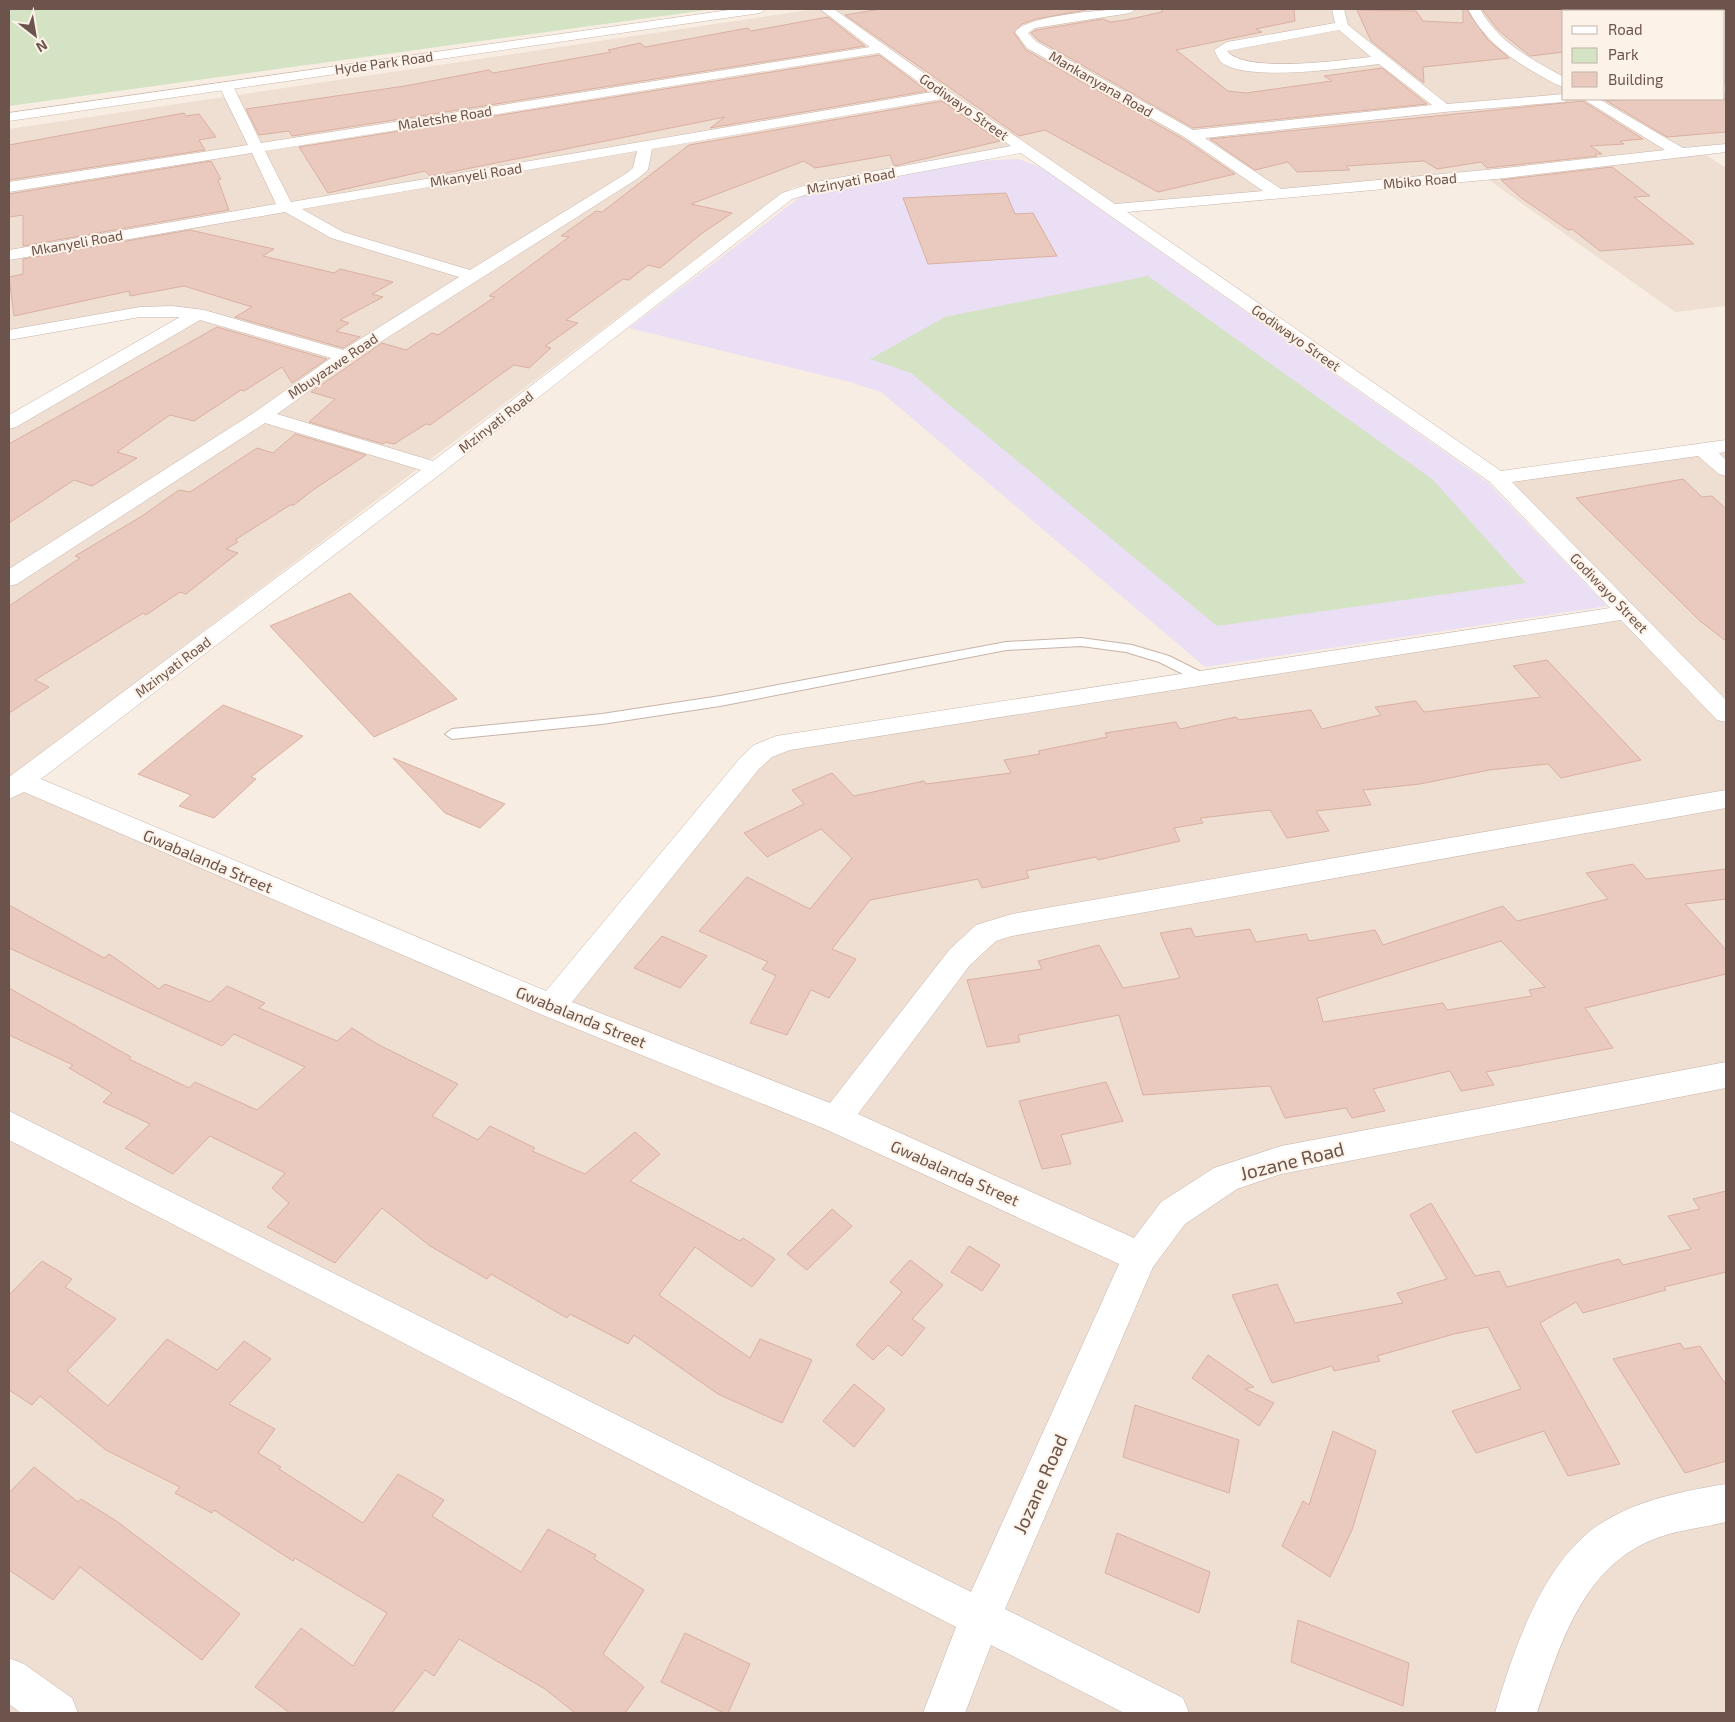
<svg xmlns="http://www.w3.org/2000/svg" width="1735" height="1722" font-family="'Exo 2',sans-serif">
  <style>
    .residential { fill: #efded2; fill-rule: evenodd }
    .education { fill: #eadff4 }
    .green { fill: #d4e3c3 }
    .building { fill: #eacabe; stroke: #dab0a1; fill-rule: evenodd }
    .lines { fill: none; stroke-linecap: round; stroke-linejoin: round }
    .lane-casing { stroke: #c7b4ab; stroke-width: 2 }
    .street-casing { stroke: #c7b4ab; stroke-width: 1 }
    .secondary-casing { stroke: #ccb6ab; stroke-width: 1 }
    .lane { fill: #fff; fill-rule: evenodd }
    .street { fill: #fff; fill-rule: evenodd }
    .secondary { fill: #fff; fill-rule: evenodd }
    .labels { text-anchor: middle; stroke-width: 4; stroke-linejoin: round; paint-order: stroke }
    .far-street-label { font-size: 14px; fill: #6c544c; stroke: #fcf2e8 }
    .street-label { font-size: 16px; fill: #6c544c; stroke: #fcf2e8 }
    .near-street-label { font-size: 19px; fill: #6c544c; stroke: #fcf2e8 }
  </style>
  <rect width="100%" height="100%" fill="#f8ede2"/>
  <g class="residential">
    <path d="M816,9H1726V145L1695,148L1726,168V306L1675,312L1479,173L1115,206L1026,144L794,187L781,194L9,778V428L208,313L139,309L9,332V129ZM1564,11H1724V99H1564Z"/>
    <path d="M1726,449V1713H9V784L552,1018L759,766L773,756L793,749L1639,616L1512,483Z"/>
  </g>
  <path class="education" d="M1018,159L1040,167L1487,482L1607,606L1205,667L881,392L850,382L629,328L804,194L975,161Z"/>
  <g class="green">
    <path d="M9,9H714L9,106Z"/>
    <path d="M1148,276L1432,479L1526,583L1217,626L911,373L870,359L945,317Z"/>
  </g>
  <g class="building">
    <path d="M880,9H1084L1086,10L1036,19L1022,24L1014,33L1026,50L1185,140L1235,174L1158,192L1045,130L1019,136L845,15Z"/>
    <path d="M1162,9H1294L1295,21L1256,29L1262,32L1176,50L1228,91L1246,93L1332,81L1324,76L1382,68L1427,104L1193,128L1038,40L1031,33L1036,30L1103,19L1110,22L1126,20L1162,12Z"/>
    <path d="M1463,9H1466L1488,40L1509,58L1423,67L1424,83L1371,41L1357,10L1416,11L1423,21L1463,23Z"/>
    <path d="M1482,9H1564V52L1530,56L1498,30Z"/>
    <path d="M828,17L865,46L292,136L289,131L259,135L246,109L405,86L489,70L493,73L611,52L608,50L640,43L645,47L748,28L751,31Z"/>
    <path d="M879,55L927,91L710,128L725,117L441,174L430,176L425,171L328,193L299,147Z"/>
    <path d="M1644,99H1726V132L1667,137L1605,100Z"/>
    <path d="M942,101L1000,141L894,166L890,155L815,168L804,161L691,204L732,213L701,234L660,268L648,265L629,280L623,279L566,320L578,323L545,346L551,348L529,368L514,365L430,425L426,424L394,444L386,442L383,444L309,422L335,399L311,392L382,343L406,350L432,333L438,335L495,297L489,296L569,237L561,236L596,211L602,212L689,145Z"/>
    <path d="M1583,101L1643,139L1620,141L1624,144L1590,146L1602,154H1595L1597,156L1496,167L1487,168L1481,162L1437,169L1424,161L1346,166L1350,170L1297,172L1288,162L1255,170L1210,139Z"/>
    <path d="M184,113L186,116L199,114L216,137L199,140L205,150L9,180V145Z"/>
    <path d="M211,161L221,179L218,180L229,210L23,246V215L9,217V194Z"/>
    <path d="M1612,167L1650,196L1634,197L1694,244L1600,251L1572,229L1568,230L1520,197L1501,180Z"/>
    <path d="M1006,193L1015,214L1033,213L1057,256L928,264L903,198Z"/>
    <path d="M190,230L274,249L263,256L334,273L340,269L393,282L372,294L383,297L340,320L349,323L336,331L360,337L343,348L235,317L252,307L184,286L130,296L129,291L14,316L9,277L23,274V259Z"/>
    <path d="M217,327L327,359L292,383L282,367L244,391L241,390L194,421L170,415L117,452L137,458L92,486L74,480L9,523V444Z"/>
    <path d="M295,434L366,455L313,490L294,505H290L235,540L238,542L226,549L238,553L186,594L180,592L146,615L143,613L35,680L49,687L9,713V606L80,558L75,556L142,516L179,490L190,492L257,448L273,453Z"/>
    <path d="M1683,479L1702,497L1712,496L1726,509V641L1700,621L1576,498Z"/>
    <path d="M350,593L457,699L374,737L270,626Z"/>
    <path d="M1547,660L1641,760L1561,778L1548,764L1489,770L1420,784L1363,790L1371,805L1316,811L1329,831L1287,838L1270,810L1200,818L1203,823L1174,828L1180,841L1098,860L1096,857L1026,871L1029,878L982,888L978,879L870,900L832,949L856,959L829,998L811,990L787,1035L750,1023L776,976L762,969L768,962L699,931L747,877L810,909L852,858L821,829L767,857L744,833L804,804L792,790L832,773L854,796L924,781L926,784L1011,773L1004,760L1040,754L1038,751L1107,737L1105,733L1176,722L1180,729L1236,717L1239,720L1311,710L1322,729L1381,715L1375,707L1416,701L1424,712L1541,697L1513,666Z"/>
    <path d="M223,705L303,736L251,777L256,779L214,818L179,806L191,795L138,774Z"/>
    <path d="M393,758L505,804L480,828L445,813Z"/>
    <path d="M1633,864L1646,879L1726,869V899L1685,904L1726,950V974L1585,1008L1613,1048L1486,1072L1494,1085L1461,1091L1450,1071L1373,1089L1385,1111L1352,1118L1346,1108L1285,1118L1270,1086L1143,1095L1119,1015L1018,1035L1020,1042L987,1047L967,980L1042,969L1038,961L1099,945L1123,988L1180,978L1160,933L1191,928L1195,937L1250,929L1256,942L1306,934L1309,941L1375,930L1383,945L1503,906L1517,921L1608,899L1586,873ZM1501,941L1545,987L1529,990L1532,996L1447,1010L1443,1003L1323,1022L1317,998Z"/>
    <path d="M9,905L104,958L109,954L159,989L165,984L210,1002L227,986L265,1003L259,1008L337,1041L352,1028L379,1045L458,1084L432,1116L478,1140L490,1126L535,1148L532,1151L585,1174L635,1132L660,1154L630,1181L740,1241L743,1238L775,1259L752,1287L695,1247L659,1295L750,1358L760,1339L812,1360L782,1423L718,1394L634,1335L628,1344L570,1314L567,1318L491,1274L487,1279L430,1246L382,1208L335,1263L267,1227L289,1203L272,1188L285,1173L210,1136L173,1174L125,1148L150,1124L103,1102L112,1093L69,1068L73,1065L9,1035V988L131,1057L129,1059L189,1088L195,1082L257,1110L305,1067L234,1034L222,1046L9,948Z"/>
    <path d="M662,936L707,956L680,988L634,968Z"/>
    <path d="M1106,1082L1123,1121L1061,1135L1071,1164L1042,1169L1019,1101Z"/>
    <path d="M1726,1191V1272L1664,1287L1666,1290L1583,1313L1576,1302L1540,1323L1620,1464L1568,1476L1544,1431L1476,1453L1452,1411L1521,1389L1488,1327L1454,1334L1377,1356L1380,1361L1334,1371L1332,1366L1272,1383L1232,1295L1277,1284L1295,1323L1403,1303L1397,1293L1447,1279L1410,1215L1431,1203L1475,1276L1499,1271L1507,1287L1619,1259L1623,1265L1691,1249L1668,1216L1700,1209L1693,1199Z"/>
    <path d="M832,1209L852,1226L807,1270L787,1254Z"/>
    <path d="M969,1246L1000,1265L982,1291L951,1272Z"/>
    <path d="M910,1260L943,1285L912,1319L925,1328L902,1356L888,1345L873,1360L856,1345L902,1292L890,1282Z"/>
    <path d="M42,1261L72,1279L65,1287L116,1319L67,1371L108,1406L167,1339L217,1370L244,1341L271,1359L229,1404L275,1429L258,1453L281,1467L279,1469L363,1523L398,1474L444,1500L432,1516L521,1572L548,1529L596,1555L594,1559L644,1590L603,1654L644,1687L625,1713H575L545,1689L459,1639L434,1676L425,1670L392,1713H290L255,1687L301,1628L353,1666L387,1613L295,1558L293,1561L214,1510L212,1513L175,1493L180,1487L106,1450L40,1396L32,1405L9,1390V1295Z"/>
    <path d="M1680,1343L1684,1349L1700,1346L1726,1385V1461L1685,1473L1613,1359Z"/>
    <path d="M1208,1355L1254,1387L1245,1389L1274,1403L1259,1426L1192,1378Z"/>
    <path d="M854,1384L885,1409L854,1447L823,1421Z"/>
    <path d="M1135,1405L1239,1440L1229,1493L1123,1457Z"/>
    <path d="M1333,1431L1376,1451L1352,1530L1330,1577L1282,1546L1303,1501L1309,1505Z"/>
    <path d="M34,1467L78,1502L81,1499L115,1520L240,1614L202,1660L80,1567L53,1600L9,1570V1493Z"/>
    <path d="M1117,1533L1210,1572L1199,1613L1105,1573Z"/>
    <path d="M1298,1620L1409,1663L1403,1706L1291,1662Z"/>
    <path d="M685,1633L750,1664L728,1713H724L661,1682Z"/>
  </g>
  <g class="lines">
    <defs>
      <path id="lane" d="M1081,638L1132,645L1169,656L1207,675L1209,678L1207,681H1197L1159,662L1126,652L1081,646L1006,650L720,706L602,724L452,739L445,734L452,729L602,714L720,696L1006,642Z"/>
      <g id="street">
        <path d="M820,9H834L949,91L1115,204L1263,191L1186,138L1027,48L1015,32C1029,14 1112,9 1136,9L1130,13L1035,28L1028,33L1037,42L1193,130L1432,105L1379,64C1346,68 1249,82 1222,63C1219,60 1216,54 1214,50L1227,42L1335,23L1332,9H1344L1348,25L1447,104L1564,94V99H1570L1564,102L1444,112L1205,138L1281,189L1496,169L1665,150L1583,99H1599L1683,148L1726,144V152L1496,179L1127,212L1501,471L1726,440V452L1719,453L1726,460V476L1719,474L1698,456L1512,482L1726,700V722L1717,720L1621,620L790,750L772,757L759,769L572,1002L830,1103L950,949L976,925L1012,914L1726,790V808L1012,936L996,941L970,965L858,1114L1134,1238L1161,1202L1214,1168L1281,1146L1726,1062V1088L1281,1174L1237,1189L1185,1224L1153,1267L1005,1609L1183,1698L1189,1713H1124L991,1645L965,1713H923L956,1627L9,1140V1111L971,1592L1119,1264L825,1129L540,1014L24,792L9,799V777L421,470L265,423L17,584L9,586V569L255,412L331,358L200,320L16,427L9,429V415L180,317H140L9,340V330L140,307L172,306L204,310L343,350L459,277L331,238L285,212L9,260V250L276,204L252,153L9,192V182L248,145L219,86L226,82L233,86L261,143L870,47ZM1339,30L1371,57C1343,60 1244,74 1227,51ZM879,53L932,92L291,202L265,151ZM942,99L1011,146L816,182L782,193L433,461L277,414L352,360L637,179L648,170L652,149ZM637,151L633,168L627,173L470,270L343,232L302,209ZM1021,153L1490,482L1610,608L776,736L754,745L741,757L546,991L41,779L443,472L792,199L819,191Z"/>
        <path d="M1468,9H1480C1499,43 1531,59 1564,77V87C1555,85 1547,79 1539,75C1509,58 1484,40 1468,9Z"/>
        <path d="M1604,9H1617L1618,11H1605Z"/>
        <rect x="1724" y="84" width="2" height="9"/>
        <path d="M1726,1484V1522C1702,1528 1675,1530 1652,1540C1581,1569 1559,1648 1537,1713H1495C1513,1651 1543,1561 1600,1524C1637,1500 1683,1491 1726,1484Z"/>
        <path d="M9,1658L24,1664L72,1698L78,1713H21L9,1704Z"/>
      </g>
      <path id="secondary" d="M736,9H766L760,13L9,121V113Z"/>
    </defs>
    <use href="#lane" class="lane-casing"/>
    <use href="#street" class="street-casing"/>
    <use href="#secondary" class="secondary-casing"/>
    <use href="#lane" class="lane"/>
    <use href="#street" class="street"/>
    <use href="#secondary" class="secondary"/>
  </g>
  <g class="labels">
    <g class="far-street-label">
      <text transform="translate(384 63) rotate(-8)" y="5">Hyde Park Road</text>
      <text transform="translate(1101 84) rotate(30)" y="5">Mankanyana Road</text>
      <text transform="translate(964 107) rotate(35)" y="5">Godiwayo Street</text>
      <text transform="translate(445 118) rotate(-9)" y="5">Maletshe Road</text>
      <text transform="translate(476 175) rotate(-9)" y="5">Mkanyeli Road</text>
      <text transform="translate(851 181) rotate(-11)" y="5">Mzinyati Road</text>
      <text transform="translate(1420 181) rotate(-5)" y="5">Mbiko Road</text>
      <text transform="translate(77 243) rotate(-10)" y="5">Mkanyeli Road</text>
      <text transform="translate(1296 338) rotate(35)" y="5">Godiwayo Street</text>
      <text transform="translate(333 366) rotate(-34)" y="5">Mbuyazwe Road</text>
      <text transform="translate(496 422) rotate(-38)" y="5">Mzinyati Road</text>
      <text transform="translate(1609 593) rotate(46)" y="5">Godiwayo Street</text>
      <text transform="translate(173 667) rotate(-37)" y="5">Mzinyati Road</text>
    </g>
    <g class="street-label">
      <text transform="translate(208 861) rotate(23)" y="6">Gwabalanda Street</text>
      <text transform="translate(581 1017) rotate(22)" y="6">Gwabalanda Street</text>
      <text transform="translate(955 1173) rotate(24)" y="6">Gwabalanda Street</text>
    </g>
    <g class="near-street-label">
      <text transform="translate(1292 1161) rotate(-14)" y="7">Jozane Road</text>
      <text transform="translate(1040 1484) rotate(-66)" y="7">Jozane Road</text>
    </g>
  </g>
  <rect width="1735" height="1722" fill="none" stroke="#6c544c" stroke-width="20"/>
  <rect x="1562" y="10" width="162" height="90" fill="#fcf2e8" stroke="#c2b3aa"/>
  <rect x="1572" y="26" width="25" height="8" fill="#ffffff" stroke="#c2b3aa"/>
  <text x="1608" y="35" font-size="15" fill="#6c544c">Road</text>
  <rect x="1572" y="48" width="25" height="15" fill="#d4e3c3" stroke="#c2b3aa"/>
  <text x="1608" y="60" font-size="15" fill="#6c544c">Park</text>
  <rect x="1572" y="72" width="25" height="15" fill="#eacabe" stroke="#c2b3aa"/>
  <text x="1608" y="85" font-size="15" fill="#6c544c">Building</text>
  <g transform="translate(35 35) rotate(149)" stroke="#fcf2e8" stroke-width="4" paint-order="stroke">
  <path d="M0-4L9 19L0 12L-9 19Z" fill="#6c544c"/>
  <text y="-8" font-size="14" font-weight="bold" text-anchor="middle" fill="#6c544c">N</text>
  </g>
</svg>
